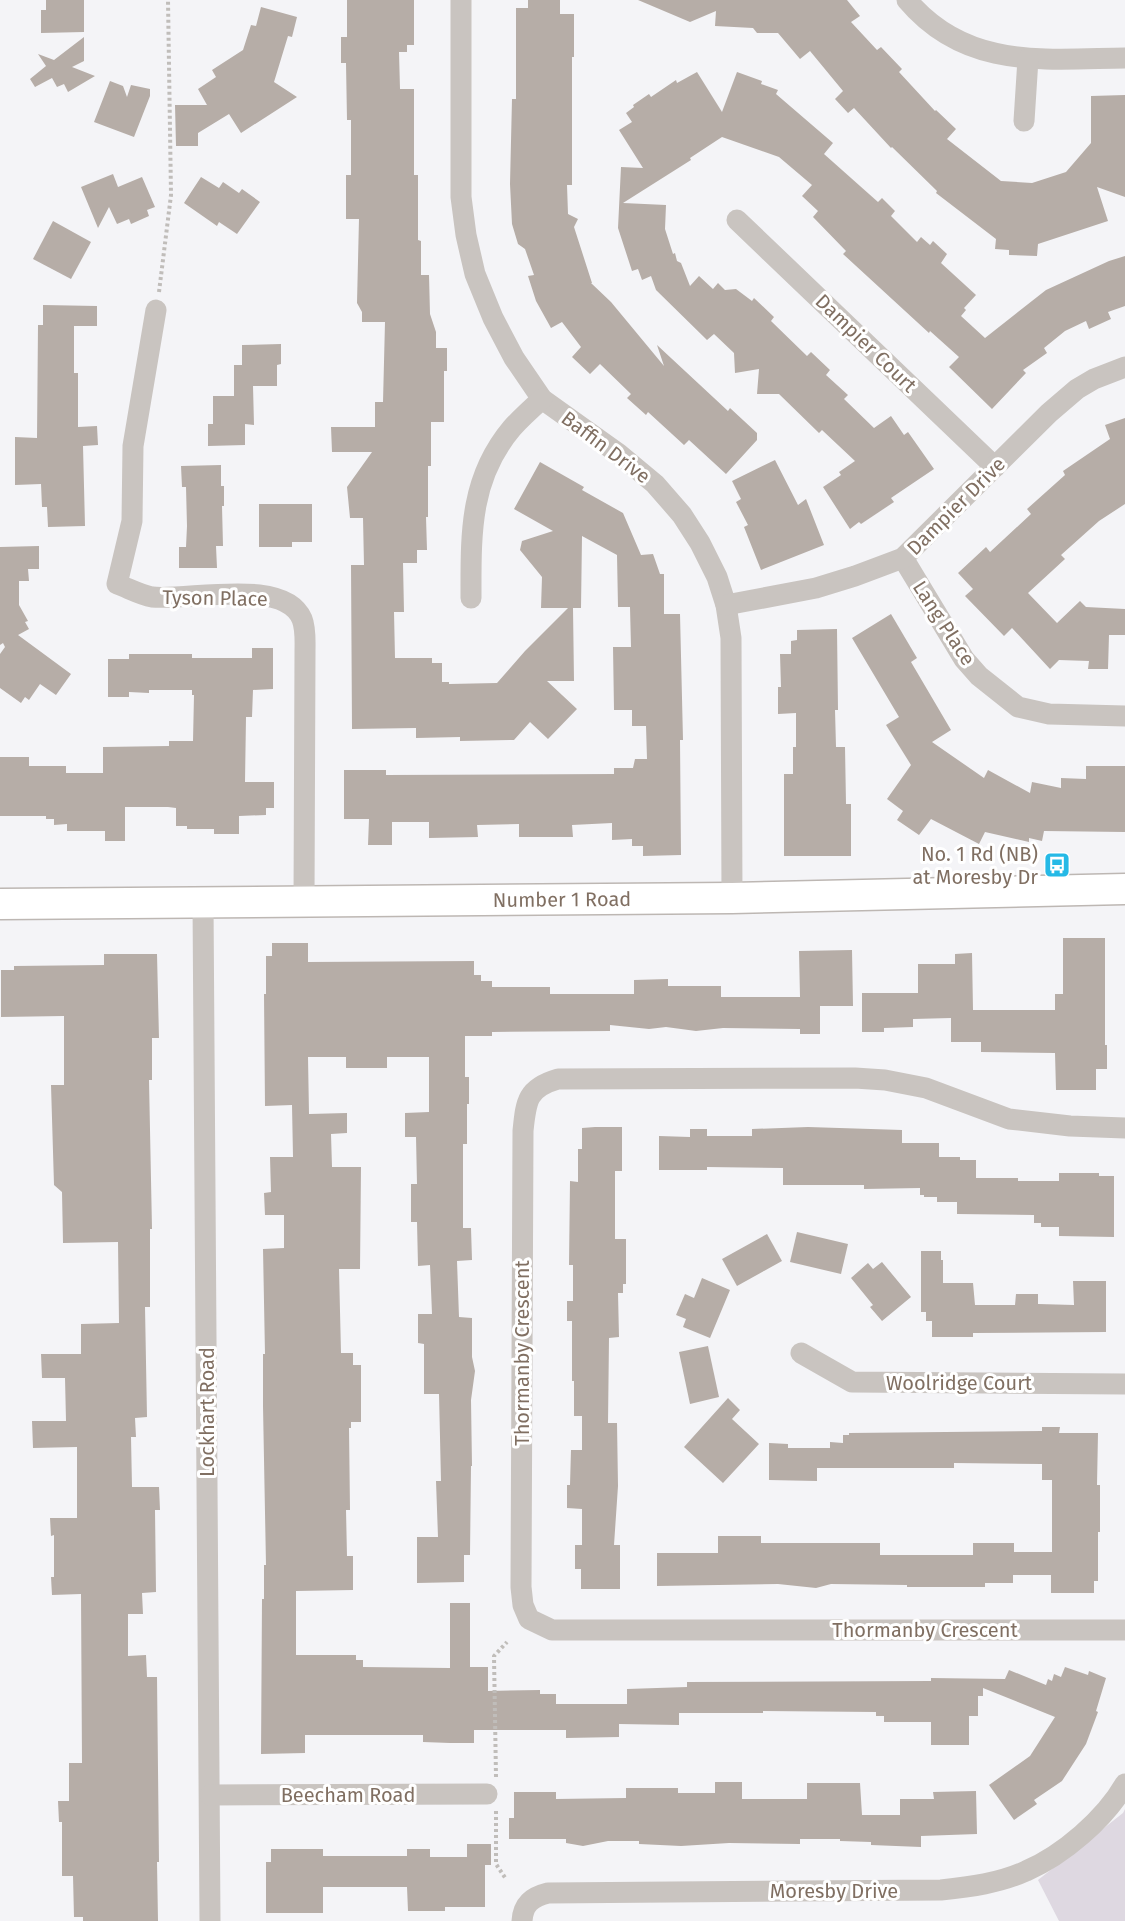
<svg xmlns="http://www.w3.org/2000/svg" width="1125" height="1921" font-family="'Fira Sans',sans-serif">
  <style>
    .green { fill: #ded8e1 }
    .building { fill: #b6ada7 }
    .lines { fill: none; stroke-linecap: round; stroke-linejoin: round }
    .secondary-casing { stroke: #bdb7b3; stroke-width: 33 }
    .path { stroke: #c0bdba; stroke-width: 4; stroke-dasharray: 3 3; stroke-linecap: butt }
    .minor { stroke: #c9c4c0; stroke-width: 21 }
    .secondary { stroke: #fff; stroke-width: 30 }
    .labels { text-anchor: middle; stroke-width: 6; stroke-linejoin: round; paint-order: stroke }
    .street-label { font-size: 20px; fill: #806f62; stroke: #fff }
    .poi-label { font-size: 20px; fill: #806f62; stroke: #fff; text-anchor: end }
  </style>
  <rect width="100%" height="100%" fill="#f4f4f7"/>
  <path class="green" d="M1125,1809V1921H1059L1038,1880L1123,1813Z"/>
  <g class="building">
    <path d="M46,0H84V32L41,33V10H46Z"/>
    <path d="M347,0H414V45H407V52H399L400,89H414V175H418V240L421,241V275H429L430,314L436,332V348H447V371H444V422H431V466H428V517H426L427,550H417V563H403L404,612H394L395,658H432V663H442V682H449V684L497,683L525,651L568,608H541L542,577L520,550L522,541L553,531L514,509L540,462L584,487L582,490L623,513L641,555L653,554L660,574H664V614H680L683,740H680L681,855L643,856V846H632V839L612,840V823L572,825L573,837H519V824L477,825L478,837L429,838V822H392V845H368L369,819H344V770H386V775L614,774V768H633L635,759H647L646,726H632V710H614L613,647H631L630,607H618L617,555L582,536L581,608H573L574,681H547L577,709L548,739L530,722L514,740L460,741V737L416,738V728L352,729L351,565H364L363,518H350L347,487L372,452H332L331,427H375V402H383L385,322H362V312L357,303L359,219H346V175H351V120H347L346,63H341V37H347Z"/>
    <path d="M528,0H560V14H574V57H572V185H567L568,214L578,219L574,227L592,283H591L611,302L664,366L657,345L728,411L730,408L757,433V440L726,474L689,440L684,445L648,412L646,415L627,398L631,394L600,364L590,374L572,357L581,347L562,322L551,328L536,301L528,276L534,275L525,249L518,244L512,224L510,184L512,99H516V8H528Z"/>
    <path d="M638,0H847L860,16L851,22L877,50L881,47L902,69L899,72L935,111L936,110L956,129L947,139L1001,181L1032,183L1066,172L1091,143V96L1125,95V197L1097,187L1108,221L1038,244L1037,256L1009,255V250L995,249L996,239L936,193L937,191L892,147L891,148L854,108L848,113L835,99L843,91L810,51L800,59L778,33H757L753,28L715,26L716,11L690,22Z"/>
    <path d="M261,7L297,17L292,37L288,36L274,82L297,97L241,133L229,114L198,133V146H176L175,105H207L198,89L216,77L212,70L243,50L251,25L256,26Z"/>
    <path d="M84,37V61L72,67L95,76L68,92L64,84L57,87L52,78L35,87L30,79L46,66L38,54L54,60Z"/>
    <path d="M697,72L722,112L737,72L762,81L761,84L778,90L776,94L833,143L824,154L878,202L882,198L895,211L891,216L917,242L921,237L930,245L933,241L947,254L941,263L976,295L964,308L966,310L961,316L985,338L1046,290L1109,261L1125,256V306L1108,312L1111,319L1089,329L1086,321L1065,331L1044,348L1047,353L1023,370L1026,373L992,409L949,367L959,357L930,331L929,333L843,254L846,251L813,217L818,211L802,196L812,185L779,157L722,137L690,158L691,160L623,203L666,205L665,229L673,254L675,253L677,261L681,263L690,286L699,276L713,289L718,283L725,290L736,289L752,301L754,298L774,317L771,321L807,356L811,352L830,370L826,375L848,395L844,399L874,428L891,416L904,435L908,432L934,469L891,498L894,502L861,524L859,522L850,529L823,487L841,475L839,472L855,461L822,430L819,433L779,394H757L759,369L735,373L734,353L714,334L707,340L656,290L651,276L642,280L638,269L632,271L618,228L621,167L643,168L619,130L632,122L626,113L634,107L633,105L649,94L651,97L676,80L677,83Z"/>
    <path d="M110,81L123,86L127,97L131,85L150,89V96L134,137L94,122Z"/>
    <path d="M113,174L118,187L142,177L155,207L147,210L149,216L131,224L129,219L117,224L109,207L98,228L81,187Z"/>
    <path d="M201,177L219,188L223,182L239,193L242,189L260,202L237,234L219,222L217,226L184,203Z"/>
    <path d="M53,221L91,242L71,279L33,259Z"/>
    <path d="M43,305L97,306V326H74V373H78V427L97,426L98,445L83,446L85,526L48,527L47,507H42L41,484L15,485V437L37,438L38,325H43Z"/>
    <path d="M281,344V364L277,365V386H253L254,425L245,424V445L208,446V424H213V396H234V365H242V345Z"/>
    <path d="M1125,418V504L1099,521L1061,555L1065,559L1028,593L1057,623L1080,601L1086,607L1125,609V635H1109L1108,669H1088L1089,661L1059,660L1050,669L1012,628L1004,636L965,596L973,589L958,573L986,547L990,552L1031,514L1027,509L1065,475L1063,471L1110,439L1105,425Z"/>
    <path d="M775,460L798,505L806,499L824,545L761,570L744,527L748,525L736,502L741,499L732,481Z"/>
    <path d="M221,465V486H224V506H222L223,546H216L217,568H179V547H186L187,526L186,487H182L181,466Z"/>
    <path d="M259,504H312V542H292V547H259Z"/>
    <path d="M39,546V569H28L29,581H19V605L28,621L25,622L29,629L18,635L71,674L56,695L40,684L29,700L25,697L21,703L0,688V654L5,647L3,643L0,645V547Z"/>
    <path d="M891,614L917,658L911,662L951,730L932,742L984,778L988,770L1030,793L1032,782L1061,788V778L1086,779V766H1125V832L1044,831L1042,841L1029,838V842L985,832L979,844L931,819L919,835L897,820L903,811L887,799L911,765L886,725L899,717L852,638Z"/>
    <path d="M837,629L838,710H835L836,747H845L846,804H851V856H784V774H793V747H796V713L778,714V687H781L780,654H791V641L797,640V630Z"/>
    <path d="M252,648H273V689L253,690L252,717H246L245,782H274V808H266V815L239,816V834H214V829H187V826H176V808L168,807H125V841H105V831H67V824L54,825V819H46V816H0V757H29V766H66V773H103V747L169,746V741H193L194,695H192V690H149V693L129,692V697H108V659H129V654H192V658H252Z"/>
    <path d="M1063,938H1105V1045H1107V1069H1096V1090H1056L1055,1053L981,1052V1042H951V1018L913,1019V1027L884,1028V1032H862V993H918V964H955V954L972,953L973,1010H1055V994H1063Z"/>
    <path d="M272,943H308V962L474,961V975H481V981H492V987H550V994H634V980L668,979V986H721V997H800L799,951L852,950L853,1006H820V1034H800V1029L723,1028L696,1031L666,1027L649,1029L610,1025V1031L492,1032V1036H465V1077H469V1104H467V1144H463V1228H471L472,1260L457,1261L459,1317L472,1318V1357L475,1371L471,1400L472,1466H471L470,1555H464V1582L417,1583V1537H438L436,1481H441L439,1394H424V1344L418,1343V1314H432L430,1265L418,1266L417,1222H411V1184H417L416,1137H405V1113L429,1112V1057H387V1068H346V1057H308L309,1114L347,1113V1133L331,1134L332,1167H361L360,1269H339L341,1353H353V1365H361V1422H351V1428H349L350,1510H346L347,1556H353V1590L296,1591V1655H356V1660H363V1667L450,1668V1603H470V1667H488V1691L540,1690V1694H556V1704H627V1689L687,1687V1682L931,1681V1678L1005,1679L1009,1670L1046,1685L1048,1679L1052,1681L1054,1674L1061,1677L1065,1667L1088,1675L1089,1671L1106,1678L1096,1711L1098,1712L1086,1744L1062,1781L1034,1800L1037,1804L1014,1820L989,1785L1030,1756L1055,1717L983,1688V1696H978V1716H969V1745H931V1722H884V1716H876V1712L763,1711V1713H679V1725L619,1724V1737L566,1738V1730H474V1743H450L423,1742V1735H305V1753L261,1754L262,1599H264V1565H266L263,1406V1354H265L263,1249L284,1248V1215H265L264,1193L271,1192L270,1157H293L292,1105L265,1106L264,994H266V956H272Z"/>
    <path d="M104,954H157L159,1038H152V1080H149L152,1229H150V1307H145L147,1417L135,1418L136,1437H131L132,1487H159L160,1510H155L156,1592L142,1593L143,1614H128V1656L146,1655L147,1677H157L159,1862H157L158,1921H83V1917H74L73,1876H62V1822H59L58,1801H69V1763H82L81,1594L52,1595L51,1577H54V1535L51,1536L50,1518H77V1447L33,1448L32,1421H66L65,1378H42L41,1354H81V1324L119,1323L118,1242L63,1243L62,1192L54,1185L51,1085H64V1016L1,1017V970H14V966L104,965Z"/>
    <path d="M595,1127H622V1171H615V1239H626V1284H623V1293H618L619,1337L609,1338L608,1423H617L618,1486L614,1545H620V1589H581V1569H575V1545H582V1509L567,1508V1485H570L571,1450H582V1416H574V1381H572V1321H567V1301H573V1265H569L570,1181L578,1182V1149H582V1128Z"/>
    <path d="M808,1127L902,1130V1143H939V1157H960V1160H976V1178H1018V1181H1059V1173H1099V1176H1114V1237L1059,1236V1227H1041V1223H1034V1215L957,1214V1202H937V1197H924V1195H920V1188L864,1189V1185H783V1168L707,1167V1170H659V1136L690,1137V1129H707V1136H752V1129Z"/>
    <path d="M797,1232L848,1244L841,1274L790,1262Z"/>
    <path d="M767,1234L782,1261L737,1286L722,1259Z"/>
    <path d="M921,1251H941V1260H943V1283H973L975,1305H1015L1016,1294H1038V1304L1074,1305L1073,1281H1106V1332L973,1333V1337H932V1321H926V1312H921Z"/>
    <path d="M882,1262L911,1297L882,1321L870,1307L873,1305L851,1278L868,1263L873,1269Z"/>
    <path d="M702,1278L730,1290L710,1338L683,1327L686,1319L676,1315L685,1294L694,1298Z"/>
    <path d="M708,1346L719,1397L690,1404L679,1352Z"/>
    <path d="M728,1398L740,1410L732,1419L759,1444L723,1483L684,1447Z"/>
    <path d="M1042,1427H1060L1059,1433H1098L1097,1485H1100V1532H1098V1581H1094V1593H1051V1575H1013V1583H985V1587H907V1585L831,1584L816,1588L778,1584L657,1586V1553H718V1536H761V1543H880V1555H973V1543H1014V1552H1052V1480H1042V1464L954,1463V1468H817V1481L769,1480V1443L788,1444V1448H830V1442L843,1443V1435H849V1433L1042,1431Z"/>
    <path d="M715,1782H742V1799H807V1783H860L862,1815H900V1799H934L933,1792L976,1791L977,1834L921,1836V1847L871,1845V1842L840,1841V1839H800V1844L729,1843L681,1846L639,1844V1841H608L583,1846L566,1843V1839H509V1818H514V1792H556V1799L626,1798V1788H678V1793H715Z"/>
    <path d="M467,1844H491V1865H485V1907H445V1911H408L407,1887H323V1913H266V1862H271V1849H323V1856H407V1849H430V1857H467Z"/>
  </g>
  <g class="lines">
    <defs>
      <g id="secondary">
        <path id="s1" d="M0,904L732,898L1125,889"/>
      </g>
    </defs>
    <use href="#secondary" class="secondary-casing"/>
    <g class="path">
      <path d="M159,292L171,195L168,0"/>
      <path d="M496,1777L494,1656L507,1642"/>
      <path d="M496,1811V1864L506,1879"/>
    </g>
    <g class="minor">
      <path d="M461,0V197L466,235L475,274L493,318L514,358L542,399L619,454L655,484L682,515L700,543L717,577L726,605L731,638L732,898"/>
      <path d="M907,0C966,70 1044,59 1125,58"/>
      <path d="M1024,121L1028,59"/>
      <path d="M737,220L995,467"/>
      <path d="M156,310L133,446L132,521L117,584C128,588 141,595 152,597C189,601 284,577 302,619C306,629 305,641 305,652L304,901"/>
      <path d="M903,558L964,659L979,676L1018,707L1049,714L1125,716"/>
      <path d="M471,598C471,535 469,479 512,428C521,418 532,408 542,399"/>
      <path d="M726,605L816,588L855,576L903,558L1049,413L1077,389L1094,379L1125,367"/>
      <path d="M203,902L210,1921"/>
      <path d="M1125,1128L1070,1126L1009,1119L926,1088L885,1080L855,1078L558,1079C527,1088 526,1101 523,1131L521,1587L523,1605L529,1619L552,1630H1125"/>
      <path d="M801,1353L852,1382L1125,1384"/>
      <path d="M210,1795L487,1794"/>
      <path d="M522,1921C523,1904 532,1897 548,1893L941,1890C970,1887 1000,1883 1026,1871C1063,1855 1105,1819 1125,1784"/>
    </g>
    <use href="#secondary" class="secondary"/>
  </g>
  <defs>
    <symbol id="bus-square" viewBox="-11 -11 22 22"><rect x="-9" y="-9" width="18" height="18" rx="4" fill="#25b9e6" stroke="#fff"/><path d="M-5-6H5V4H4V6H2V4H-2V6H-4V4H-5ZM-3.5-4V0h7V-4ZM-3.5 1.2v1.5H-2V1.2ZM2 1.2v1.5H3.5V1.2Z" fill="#fff"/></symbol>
  </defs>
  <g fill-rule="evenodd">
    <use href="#bus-square" x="1042" y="850" width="30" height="30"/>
  </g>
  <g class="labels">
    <g class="street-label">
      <text transform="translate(866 343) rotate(44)" y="7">Dampier Court</text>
      <text transform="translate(606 447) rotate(37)" y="7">Baffin Drive</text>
      <text transform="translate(956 506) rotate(-45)" y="7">Dampier Drive</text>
      <text transform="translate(215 598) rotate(1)" y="7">Tyson Place</text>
      <text transform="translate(944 623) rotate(57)" y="7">Lang Place</text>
      <text dy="7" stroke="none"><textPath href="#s1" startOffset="562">Number 1 Road</textPath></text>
      <text transform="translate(522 1353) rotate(-90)" y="7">Thormanby Crescent</text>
      <text x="959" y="1390">Woolridge Court</text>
      <text transform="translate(207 1412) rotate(-90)" y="7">Lockhart Road</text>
      <text x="925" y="1637">Thormanby Crescent</text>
      <text x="348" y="1802">Beecham Road</text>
      <text x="834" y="1898">Moresby Drive</text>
    </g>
    <g class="poi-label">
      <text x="1038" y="861">No. 1 Rd (NB)<tspan x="1038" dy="23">at Moresby Dr</tspan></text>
    </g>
  </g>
</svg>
